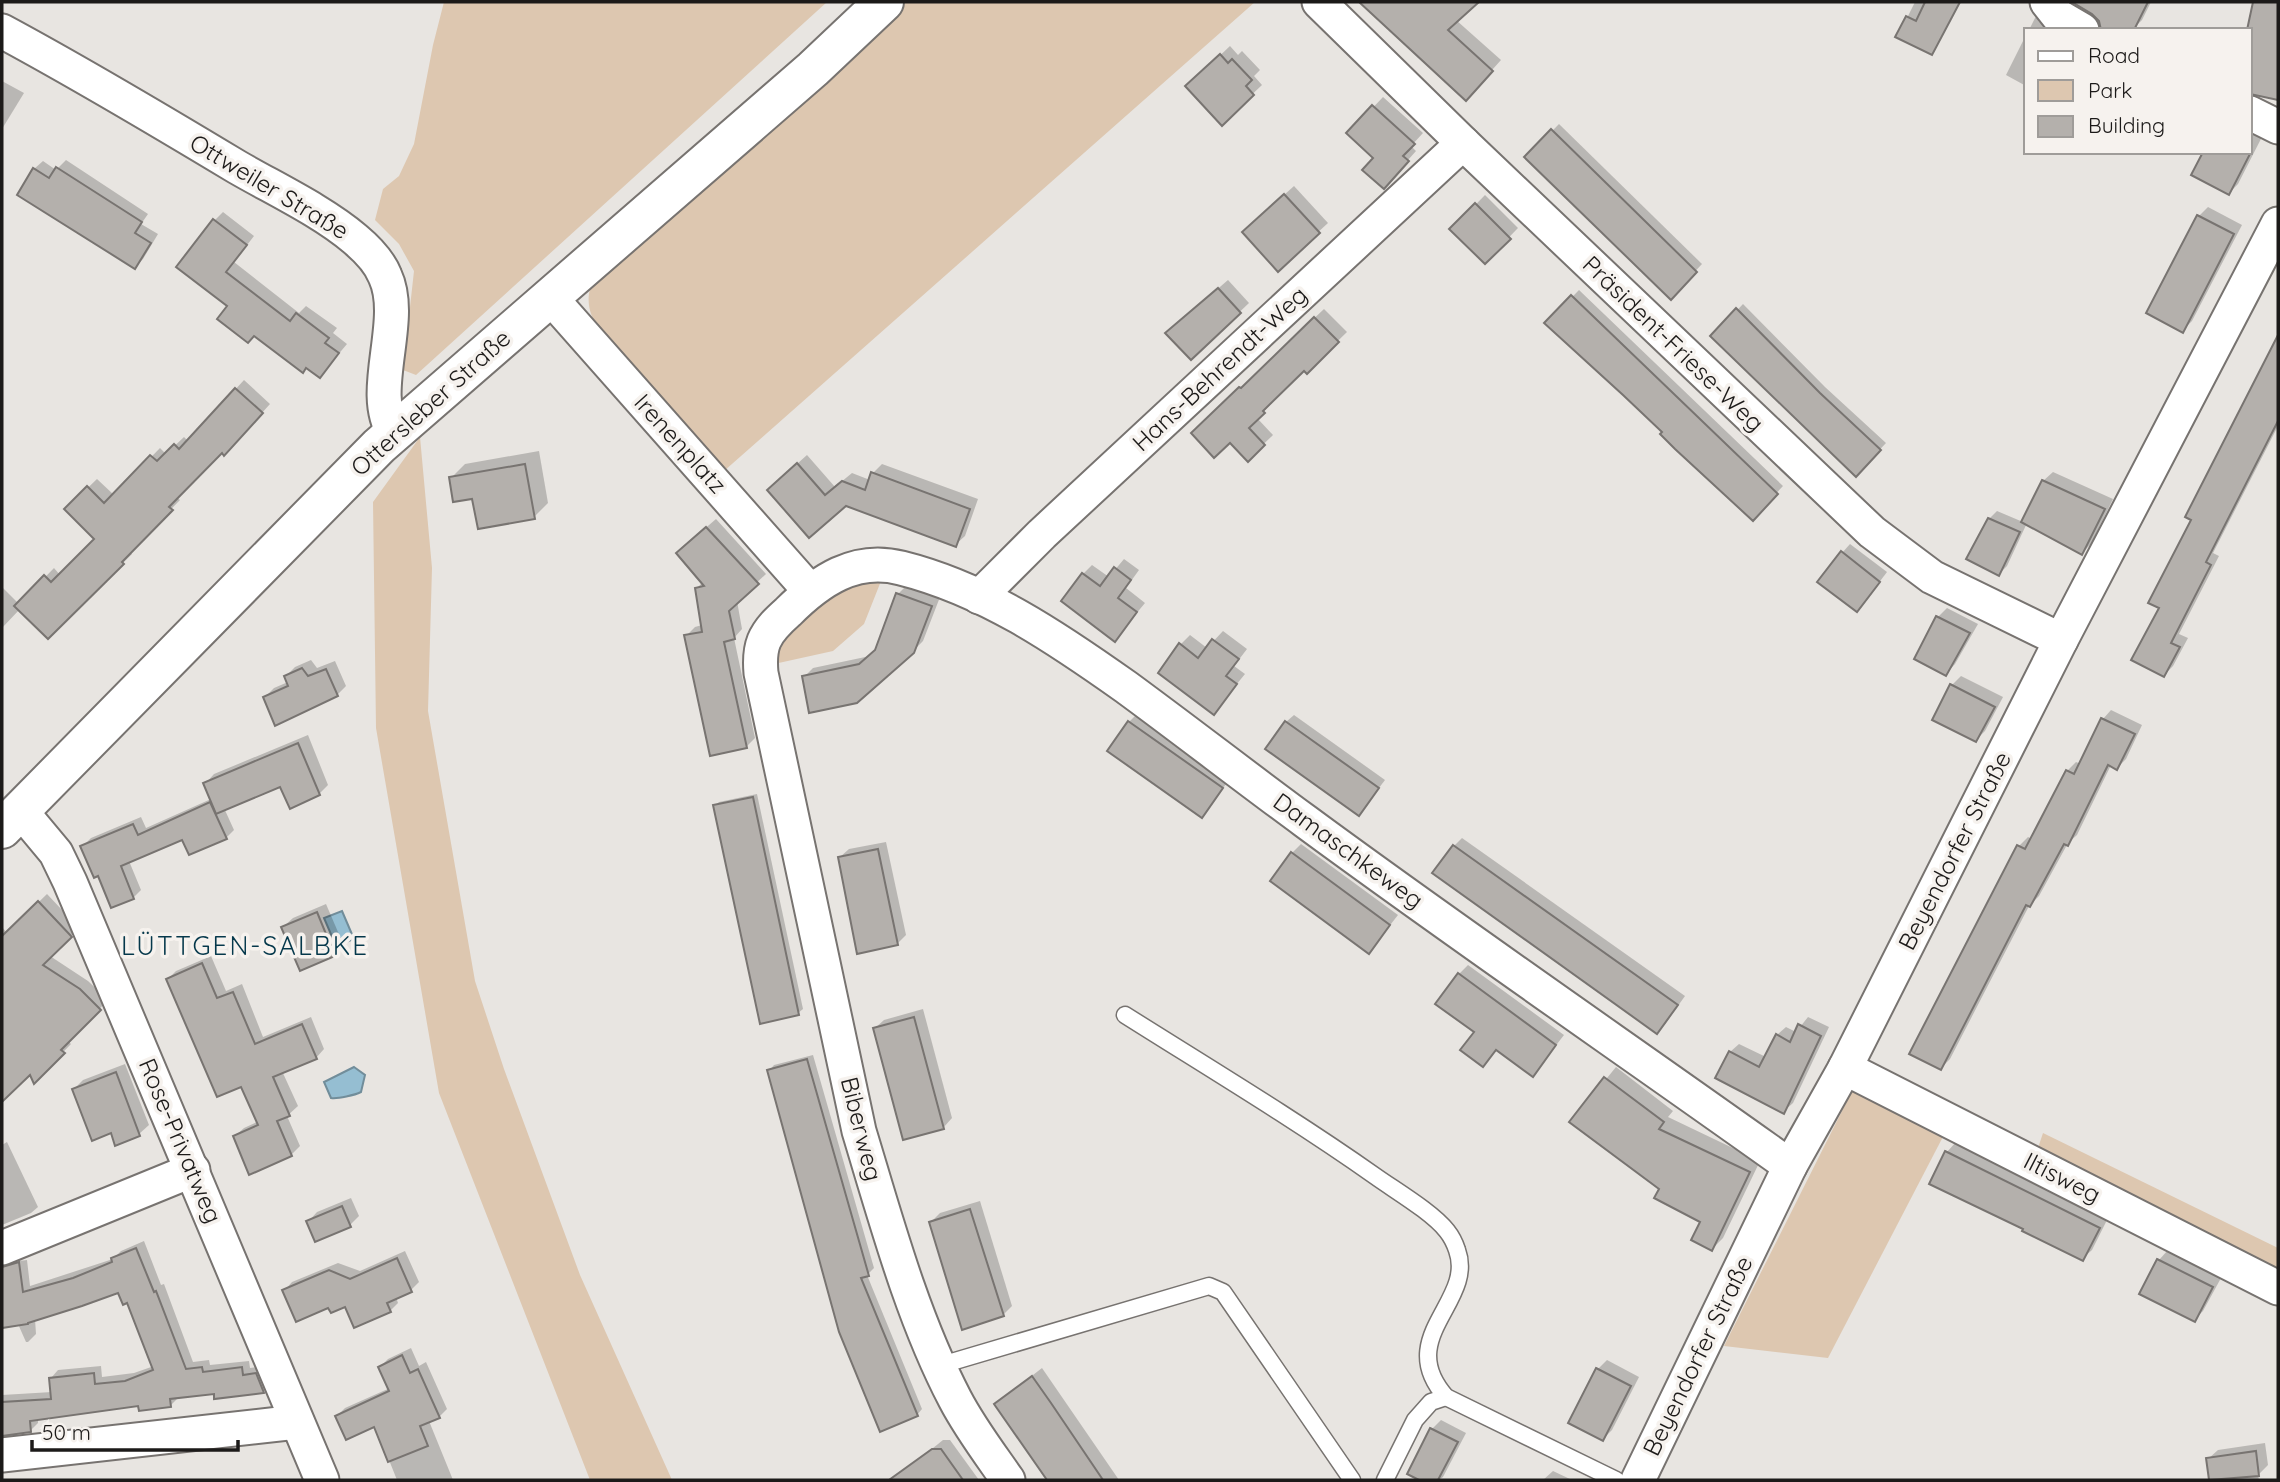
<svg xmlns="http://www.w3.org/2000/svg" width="2280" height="1482" font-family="Quicksand,sans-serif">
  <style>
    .green { fill: #ddc7b0 }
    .water { fill: #95bed2; stroke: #718d9a; stroke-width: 2 }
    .shadow { fill: #0003 }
    .building { fill: #b4b0ac; stroke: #787471; stroke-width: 2 }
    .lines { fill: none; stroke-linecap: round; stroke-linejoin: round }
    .service-casing { stroke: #777370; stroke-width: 19 }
    .minor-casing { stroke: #777370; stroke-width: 37 }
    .secondary-casing { stroke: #777370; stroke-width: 42 }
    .service { stroke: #fff; stroke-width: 16 }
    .minor { stroke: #fff; stroke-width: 33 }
    .secondary { stroke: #fff; stroke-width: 38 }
    .labels { text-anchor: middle; stroke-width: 7; stroke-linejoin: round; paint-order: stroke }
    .street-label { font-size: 24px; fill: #1c1a19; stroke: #f6f2ee }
    .neighbourhood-label { font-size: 26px; letter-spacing: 2px; fill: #05384b; stroke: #f6f2ee }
  </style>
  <rect width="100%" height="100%" fill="#e8e5e1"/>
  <g class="green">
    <path d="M444,2H827L416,375L403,370L414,271L399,244L375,220L383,189L399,176L414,144L433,45Z"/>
    <path d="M906,2H1255L724,471L601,333C588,313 584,298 595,276L845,59Z"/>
    <path d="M420,437L432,568L428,711L475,981L504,1069L580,1275L672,1480H590L439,1093L376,728L373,502Z"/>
    <path d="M883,576L864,624L833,651L774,664C778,637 827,597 850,584C859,579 872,578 883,576Z"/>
    <path d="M1857,1081L1947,1129L1828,1358L1724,1346Z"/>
    <path d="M2043,1133L2278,1248V1274L2037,1151Z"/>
  </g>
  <g class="water">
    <path d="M342,911L354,939L336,946L324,918Z"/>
    <path d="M354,1067L365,1075L361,1092C355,1095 338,1099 331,1098L324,1082Z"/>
  </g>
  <g class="shadow">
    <path d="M1363,2H1476L1456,20L1501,60L1475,89Z"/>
    <path d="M1915,2H1960L1932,53L1898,36Z"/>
    <path d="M2080,2H2151L2142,20L2133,29Z"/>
    <path d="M2253,2H2278V95L2275,98Z"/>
    <path d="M2044,9L2068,30H2029L2035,18Z"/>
    <path d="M2026,35V86L2006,75Z"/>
    <path d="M1230,46L1238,55L1242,51L1260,70L1254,76L1262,85L1222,123L1188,86Z"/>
    <path d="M2,81L24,93L2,129Z"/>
    <path d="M1383,97L1423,133L1411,146L1416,151L1393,177L1349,133Z"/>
    <path d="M2250,121L2266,129L2238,184L2229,193L2250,152Z"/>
    <path d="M1559,124L1702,264L1671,297L1527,157Z"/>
    <path d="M66,160L148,214L141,224L158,234L143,259L135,267L34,169L43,161L56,170Z"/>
    <path d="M1294,186L1328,223L1278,269L1253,223Z"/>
    <path d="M1485,195L1518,228L1485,262L1452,229Z"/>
    <path d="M2208,207L2242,225L2192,321L2183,330L2199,216Z"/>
    <path d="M223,212L254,236L234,262L299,313L306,306L337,328L333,333L347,344L320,376L229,306L215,220Z"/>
    <path d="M1228,280L1249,303L1191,358L1177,324Z"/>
    <path d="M1579,290L1783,486L1753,518L1665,432L1547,323Z"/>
    <path d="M1743,304L1825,387L1886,443L1856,475L1713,336Z"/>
    <path d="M1324,309L1347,332L1307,371L1304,369L1271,401L1272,403L1257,418L1273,435L1248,459L1230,441L1193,433Z"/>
    <path d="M2278,337V426L2213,553L2219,556L2179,634L2188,638L2173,666L2164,675L2161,607L2193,519L2259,373Z"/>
    <path d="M244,380L270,404L233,445L222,451L176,497L180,500L129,552L132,554L48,637L20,609L2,628V587L19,604L54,568L60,575L97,539L66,509L97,479L114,495L160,448L166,454L184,437L188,441Z"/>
    <path d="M539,451L548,503L534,517L474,497L451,478L465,464Z"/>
    <path d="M807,455L835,487L852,473L870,480L873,473L882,464L978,499L965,536L955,545L778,481Z"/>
    <path d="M2053,472L2113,499L2091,544L2082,553L2027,523L2007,566L1999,574L1989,519L1997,511L2023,522L2043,481Z"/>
    <path d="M716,519L766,574L737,601L742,629L734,638L755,738L746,747L686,636L695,627L702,625L697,588L703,582L687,544Z"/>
    <path d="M1850,544L1887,572L1865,601L1842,553Z"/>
    <path d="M1124,559L1139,570L1126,588L1145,603L1115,639L1083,574L1092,565L1109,577Z"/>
    <path d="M907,585L940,597L923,641L913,651L856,702L804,677L813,668L870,656L877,650L898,594Z"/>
    <path d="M1947,608L1978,624L1955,664L1946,674L1916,658L1938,617Z"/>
    <path d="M1223,631L1247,649L1234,666L1245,674L1214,712L1181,644L1190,635L1207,648Z"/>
    <path d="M311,660L317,668L335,661L346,686L337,695L265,697L274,688L288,682L286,676L295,667Z"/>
    <path d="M1961,676L2003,697L1985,731L1976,740L1935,719L1952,685Z"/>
    <path d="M2111,710L2142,725L2126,759L2117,768L2111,765L2077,835L2068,843L2039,896L2029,906L1950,1059L1941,1068L1911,1053L2019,846L2028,837L2032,839L2067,771L2076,762L2081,764L2103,719Z"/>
    <path d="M1137,714L1230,779L1202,815L1129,722Z"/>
    <path d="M1294,715L1385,780L1359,814L1286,722Z"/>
    <path d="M308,735L328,785L319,794L281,785L224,808L234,830L226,838H183L129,861L141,890L133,898L99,873L83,846L91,838L141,817L146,828L211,799L205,784L214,774Z"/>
    <path d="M757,794L803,1009L798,1013L715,806L719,802Z"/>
    <path d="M1462,838L1685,996L1665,1024L1657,1032L1454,846Z"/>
    <path d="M886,842L906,935L897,944L840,857L849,849Z"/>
    <path d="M1301,844L1398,915L1369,952L1292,853Z"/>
    <path d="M47,894L79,928L50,956L88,981L108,1000L68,1041L71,1044L35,1081L30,1072L2,1099V927L7,933Z"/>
    <path d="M326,904L344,946L334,955L283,927L293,918Z"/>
    <path d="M211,956L226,991L242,984L263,1037L311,1017L324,1049L316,1058L282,1071L298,1106L287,1116L300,1146L291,1155L235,1136L244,1128L259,1121L242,1084L168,979L176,971Z"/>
    <path d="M1468,965L1564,1035L1533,1075L1498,1049L1483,1065L1477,1032L1459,974Z"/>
    <path d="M923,1009L952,1118L943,1128L874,1029L884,1020Z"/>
    <path d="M1808,1017L1829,1027L1793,1103L1784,1111L1730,1052L1739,1044L1766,1057L1777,1035L1786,1027L1796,1032Z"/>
    <path d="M813,1055L874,1268L867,1275L922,1409L917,1415L769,1071L774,1065Z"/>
    <path d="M125,1064L149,1125L139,1134L112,1131L74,1089L83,1080Z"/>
    <path d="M1616,1067L1673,1111L1668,1117L1760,1161L1723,1238L1712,1249L1702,1222L1572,1121Z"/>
    <path d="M7,1142L38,1207L31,1213L2,1225V1145Z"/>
    <path d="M1956,1142L2108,1218L2092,1250L2082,1259L2026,1228L1932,1184L1947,1152Z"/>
    <path d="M351,1198L359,1216L350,1225L308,1222L317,1212Z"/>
    <path d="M980,1201L1012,1306L1003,1315L931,1222L940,1213Z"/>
    <path d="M144,1241L161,1285L164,1284L193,1362L209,1360L210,1365L249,1361L250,1368L264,1366L271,1384L264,1391L216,1397L215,1392L178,1398L170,1406L140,1404L38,1418V1423L30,1431L2,1434V1395L52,1392L51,1378L58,1370L101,1366L102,1377L134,1373L154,1366L128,1301L119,1290L35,1319L36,1334L28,1342H26L18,1324L2,1326V1263L27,1260L30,1286L113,1259L121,1251Z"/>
    <path d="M2168,1250L2221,1278L2203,1311L2194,1320L2141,1293L2159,1260Z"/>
    <path d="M405,1251L419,1282L411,1290L396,1297L398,1303L390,1311L346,1305L284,1291L292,1282L338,1263L360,1271Z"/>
    <path d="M411,1348L419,1366L426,1362L447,1409L439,1417L429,1421L453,1480H397L375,1425L337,1416L345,1408L390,1388L380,1367L388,1359Z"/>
    <path d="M1607,1360L1639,1377L1612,1430L1603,1439L1598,1369Z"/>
    <path d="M1042,1368L1119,1480H1049L996,1404Z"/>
    <path d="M1441,1420L1466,1433L1443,1477L1439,1480H1423L1409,1474L1432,1429Z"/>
    <path d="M943,1440H950L979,1480H915L907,1469Z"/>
    <path d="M2265,1443L2268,1465L2258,1475L2259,1480H2211L2208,1459L2218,1450Z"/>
    <path d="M1553,1471L1572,1480H1543Z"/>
  </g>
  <g class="building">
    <path d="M1359,2H1479L1448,30L1493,71L1466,101Z"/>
    <path d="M1925,2H1960L1932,55L1895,37L1906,16L1916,21Z"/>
    <path d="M2072,2H2148L2134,30H2101L2099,21L2092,14Z"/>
    <path d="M2253,2H2278V100L2250,94V30H2247Z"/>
    <path d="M1220,54L1228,63L1232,59L1252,80L1246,86L1254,95L1222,126L1185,86Z"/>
    <path d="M1372,105L1415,144L1403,156L1409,161L1384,189L1362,170L1373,158L1346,133Z"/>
    <path d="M1551,129L1697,272L1671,300L1524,157Z"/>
    <path d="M2203,152H2251L2229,195L2191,175Z"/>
    <path d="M56,167L142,222L135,233L151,243L135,269L17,195L33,168L49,178Z"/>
    <path d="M1284,194L1320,233L1278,272L1242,232Z"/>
    <path d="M1475,203L1511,239L1485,264L1449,229Z"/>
    <path d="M2197,215L2234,234L2183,333L2146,313Z"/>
    <path d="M213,219L247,245L226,272L290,321L296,313L329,338L325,343L339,353L320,378L306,368L303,373L254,336L248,343L217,319L227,306L176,267Z"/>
    <path d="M1218,288L1241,313L1191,360L1165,333Z"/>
    <path d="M1571,295L1778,494L1753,521L1675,449L1660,434L1662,432L1623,395L1544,323Z"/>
    <path d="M1736,308L1820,393L1881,450L1856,477L1710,336Z"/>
    <path d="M1314,317L1339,342L1307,374L1304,371L1263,411L1265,413L1249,428L1265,445L1248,462L1230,443L1214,458L1191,433L1239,387L1241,388Z"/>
    <path d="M2278,335V421L2206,562L2211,565L2171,643L2180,647L2164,677L2131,660L2159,608L2148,603L2191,520L2185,517Z"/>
    <path d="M235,388L263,413L224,456L222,453L169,507L173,510L122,562L124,564L48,639L14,606L44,575L51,582L94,539L64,509L87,486L104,503L150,455L157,461L174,444L179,449Z"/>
    <path d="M797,463L825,495L842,481L865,490L871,472L970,509L956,547L846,506L809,538L767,490Z"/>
    <path d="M525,464L535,519L478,529L472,499L453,502L449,477Z"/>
    <path d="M2042,480L2105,509L2082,555L2021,522Z"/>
    <path d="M1988,518L2020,532L1999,576L1966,559Z"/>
    <path d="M706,527L759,584L729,611L735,639L724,642L747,748L710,756L684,635L702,632L695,588L704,586L676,553Z"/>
    <path d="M1841,551L1880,582L1857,612L1817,582Z"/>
    <path d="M1114,567L1131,580L1118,598L1137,612L1115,642L1061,601L1082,573L1100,586Z"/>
    <path d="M896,593L932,606L914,653L857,703L809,713L802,676L859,664L875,650Z"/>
    <path d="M1936,616L1970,633L1946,676L1914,659Z"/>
    <path d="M1212,639L1239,659L1226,676L1237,684L1214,715L1158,673L1179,643L1198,658Z"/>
    <path d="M302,668L308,676L326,669L338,696L275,726L263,697L288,686L284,676Z"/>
    <path d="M1950,684L1995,707L1976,742L1932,720Z"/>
    <path d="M2101,718L2135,734L2117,770L2108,765L2068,846L2064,844L2030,907L2026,905L1941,1070L1909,1054L2017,845L2025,849L2066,770L2074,774Z"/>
    <path d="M1128,721L1223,788L1202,818L1107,751Z"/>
    <path d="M1285,721L1379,788L1359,816L1265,749Z"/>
    <path d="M298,743L320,795L290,809L280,787L216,814L203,783Z"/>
    <path d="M753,797L799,1015L760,1024L713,805Z"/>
    <path d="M210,802L227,839L189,855L182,840L121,866L134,899L111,908L98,876L94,878L80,846L133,824L138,835Z"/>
    <path d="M1453,845L1678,1005L1657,1034L1432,873Z"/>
    <path d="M878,849L898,945L857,954L838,857Z"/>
    <path d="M1291,852L1390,925L1369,954L1270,881Z"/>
    <path d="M38,901L72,937L43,965L80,989L101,1010L61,1050L65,1053L34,1084L30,1075L2,1102V936Z"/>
    <path d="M317,912L335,956L300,971L281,927Z"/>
    <path d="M202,963L217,998L233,992L255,1044L302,1024L317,1059L273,1077L290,1116L277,1121L292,1156L249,1175L233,1136L258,1125L241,1087L217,1097L166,979Z"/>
    <path d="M1458,973L1556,1045L1533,1077L1496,1050L1483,1067L1460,1050L1474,1032L1435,1004Z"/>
    <path d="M914,1017L944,1129L903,1140L873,1028Z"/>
    <path d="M1798,1024L1821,1036L1784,1114L1715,1078L1729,1051L1759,1067L1776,1034L1790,1042Z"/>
    <path d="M807,1059L869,1276L861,1278L918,1416L880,1432L839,1332L767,1070Z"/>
    <path d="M116,1072L140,1136L115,1146L111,1133L92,1141L72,1089Z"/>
    <path d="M1604,1077L1664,1122L1659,1129L1750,1172L1712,1251L1691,1240L1700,1222L1654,1198L1659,1189L1569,1122Z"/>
    <path d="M1945,1151L2100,1228L2083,1261L2022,1231L2023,1229L1929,1184Z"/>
    <path d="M342,1206L351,1227L315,1242L306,1221Z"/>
    <path d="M970,1209L1004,1316L962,1330L929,1222Z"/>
    <path d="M136,1248L154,1292L156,1291L186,1369L202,1367L203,1372L242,1367L243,1375L256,1373L264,1393L214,1399V1394L170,1399L171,1407L139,1411L138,1406L30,1421L31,1432L2,1436V1402L51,1399L49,1378L94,1373L95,1384L125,1381L153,1370L127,1303L123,1305L118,1293L82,1306L28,1323V1324L2,1328V1267L19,1262L23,1292L73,1278L112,1262L111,1258Z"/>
    <path d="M397,1258L412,1292L387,1303L391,1312L354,1328L345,1307L331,1313L328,1308L296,1322L282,1290L329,1270L350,1279Z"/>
    <path d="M2157,1259L2213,1287L2195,1322L2139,1294Z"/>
    <path d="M402,1355L410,1373L418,1369L440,1418L420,1426L428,1446L388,1462L374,1427L346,1440L335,1416L389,1391L378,1367Z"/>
    <path d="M1596,1368L1631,1386L1603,1441L1568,1423Z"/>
    <path d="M1032,1376L1051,1403L1103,1480H1047L994,1404Z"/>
    <path d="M1430,1428L1458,1442L1438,1480H1419L1407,1474Z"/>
    <path d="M932,1449H941L963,1480H889Z"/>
    <path d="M2256,1451L2259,1476L2209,1480L2206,1458Z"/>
  </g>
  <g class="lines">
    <defs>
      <g id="service">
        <path d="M1125,1015C1209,1068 1294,1119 1375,1176C1396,1191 1432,1212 1447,1231C1451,1236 1455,1244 1457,1250C1476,1302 1393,1337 1446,1397L1616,1480"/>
        <path d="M938,1366L1209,1286L1223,1292L1352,1480"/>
        <path d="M1385,1480L1415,1420L1431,1402L1446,1397"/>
      </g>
      <g id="minor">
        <path d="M1319,2L1463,143L1872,532L1932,577L2061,640"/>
        <path d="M2047,2L2058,16L2082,30"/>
        <path d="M2,31C82,74 159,120 237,167C275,189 322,211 355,239C367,249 379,261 385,276C406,321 367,392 394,433"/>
        <path d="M2250,113L2278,127"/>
        <path d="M550,297L810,591"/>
        <path d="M979,597L1042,534L1463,143"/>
        <path d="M21,811L56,853L70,882L322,1480"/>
        <path d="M1845,1068L2278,1288"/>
        <path d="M2,1248L193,1170"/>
        <path d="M2,1455L297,1422"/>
        <path d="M1008,1480C990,1454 970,1428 955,1399C912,1317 886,1220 859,1131L761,673C760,662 760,651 764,641C769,629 779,620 788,612C819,581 855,556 901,568C985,589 1057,638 1126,687C1186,731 1245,777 1305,821C1465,939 1629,1051 1790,1166"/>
        <path d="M1638,1480L1790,1166L1845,1068L2061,640L2278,224"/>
      </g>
      <path id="secondary" d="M2,829L379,446L813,69L884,2"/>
    </defs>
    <use href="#service" class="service-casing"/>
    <use href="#minor" class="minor-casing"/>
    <use href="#secondary" class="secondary-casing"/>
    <use href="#service" class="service"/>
    <use href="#minor" class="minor"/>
    <use href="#secondary" class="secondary"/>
  </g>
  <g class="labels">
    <g class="street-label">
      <text transform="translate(269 187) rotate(31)" y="8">Ottweiler Straße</text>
      <text transform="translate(1673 344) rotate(44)" y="8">Präsident-Friese-Weg</text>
      <text transform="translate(1220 369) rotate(-43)" y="8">Hans-Behrendt-Weg</text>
      <text transform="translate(431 403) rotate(-42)" y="8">Ottersleber Straße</text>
      <text transform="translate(680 444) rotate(48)" y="8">Irenenplatz</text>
      <text transform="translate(1348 851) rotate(36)" y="8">Damaschkeweg</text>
      <text transform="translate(1955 851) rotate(-63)" y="8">Beyendorfer Straße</text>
      <text transform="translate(861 1129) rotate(76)" y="8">Biberweg</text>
      <text transform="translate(180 1141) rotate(67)" y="8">Rose-Privatweg</text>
      <text transform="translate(2062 1178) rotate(27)" y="8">Iltisweg</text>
      <text transform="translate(1698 1356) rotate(-64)" y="8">Beyendorfer Straße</text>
    </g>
    <g class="neighbourhood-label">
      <text x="245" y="955">LÜTTGEN-SALBKE</text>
    </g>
  </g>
  <rect width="2280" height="1482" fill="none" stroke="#1c1a19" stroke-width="7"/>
  <rect x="2024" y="28" width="228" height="126" fill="#f6f2ee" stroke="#9f9c99" stroke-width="2"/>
  <rect x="2038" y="51" width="35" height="10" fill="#ffffff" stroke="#9f9c99" stroke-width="2"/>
  <text x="2088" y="63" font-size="21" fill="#1c1a19">Road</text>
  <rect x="2038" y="80" width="35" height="21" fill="#ddc7b0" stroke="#9f9c99" stroke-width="2"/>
  <text x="2088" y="98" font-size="21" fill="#1c1a19">Park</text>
  <rect x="2038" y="116" width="35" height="21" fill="#b4b0ac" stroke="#9f9c99" stroke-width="2"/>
  <text x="2088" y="133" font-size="21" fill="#1c1a19">Building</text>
  <path d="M32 1440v10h206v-10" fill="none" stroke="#1c1a19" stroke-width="3.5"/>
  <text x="42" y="1440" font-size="21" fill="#1c1a19" stroke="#f6f2ee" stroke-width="5" paint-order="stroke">50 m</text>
</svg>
